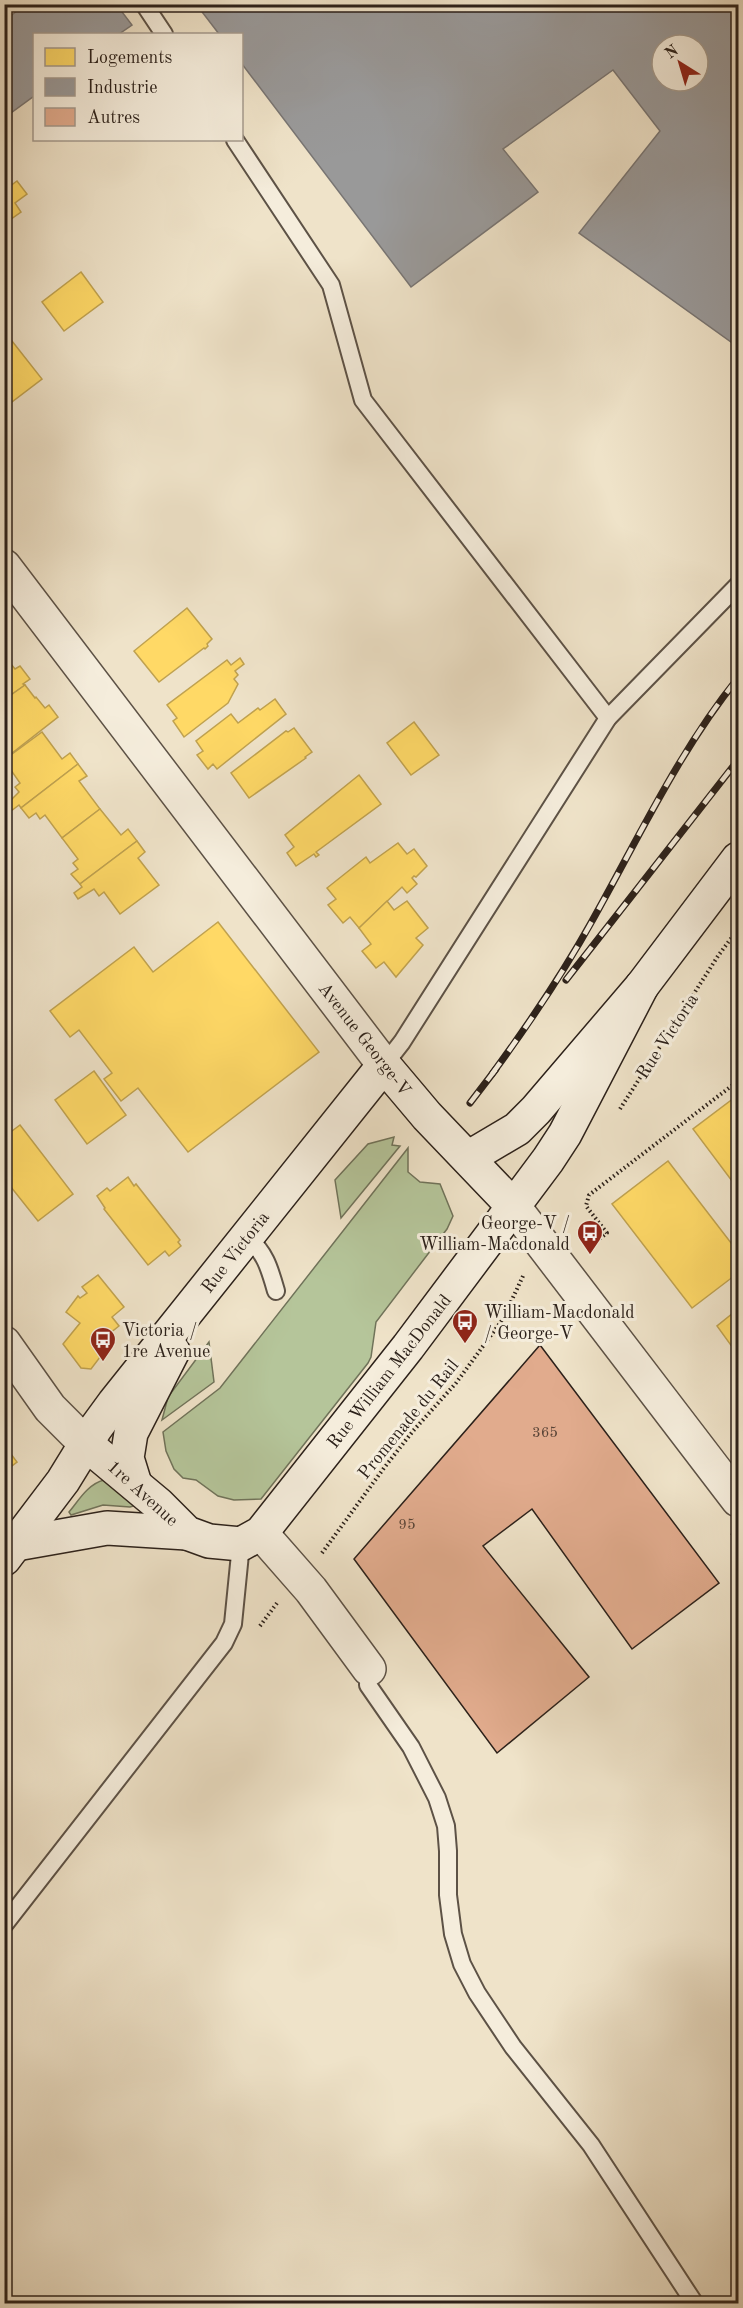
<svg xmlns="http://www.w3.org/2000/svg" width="743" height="2308" font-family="'Old Standard TT',serif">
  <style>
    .green { fill: #b5c59a; stroke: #70735a; stroke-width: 1.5 }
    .homes { fill: #ffd966; stroke: #c0a24f; stroke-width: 1.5 }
    .industry { fill: #999; stroke: #787573; stroke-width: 1.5; fill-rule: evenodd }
    .building { fill: #e1ab8d; stroke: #2c211a; stroke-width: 1.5 }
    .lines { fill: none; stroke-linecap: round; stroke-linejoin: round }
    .service-casing { stroke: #5d5246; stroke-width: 20 }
    .minor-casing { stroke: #5d5246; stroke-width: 36 }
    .tertiary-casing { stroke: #5d5246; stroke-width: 36 }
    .secondary-casing { stroke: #2c211a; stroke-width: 36 }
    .path { stroke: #2c211a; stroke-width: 4; stroke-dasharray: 1.5 3; stroke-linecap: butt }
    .service { stroke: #f5eddc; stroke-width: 16 }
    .minor { stroke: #f5eddc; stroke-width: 33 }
    .tertiary { stroke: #f5eddc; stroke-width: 33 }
    .secondary { stroke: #f5eddc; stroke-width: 33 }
    .rail-casing { stroke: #2c211a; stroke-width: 7 }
    .rail { stroke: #f5eddc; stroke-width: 4.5; stroke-dasharray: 14; stroke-linecap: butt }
    .labels { text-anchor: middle; stroke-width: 6; stroke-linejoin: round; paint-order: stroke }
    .number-label { font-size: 15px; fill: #594437 }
    .street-label { font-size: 18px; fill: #2c211a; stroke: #f5eddc }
    .poi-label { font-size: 18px; fill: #2c211a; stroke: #f5eddc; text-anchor: start }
  </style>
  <rect width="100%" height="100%" fill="#efe3c9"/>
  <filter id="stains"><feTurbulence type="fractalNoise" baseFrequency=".00333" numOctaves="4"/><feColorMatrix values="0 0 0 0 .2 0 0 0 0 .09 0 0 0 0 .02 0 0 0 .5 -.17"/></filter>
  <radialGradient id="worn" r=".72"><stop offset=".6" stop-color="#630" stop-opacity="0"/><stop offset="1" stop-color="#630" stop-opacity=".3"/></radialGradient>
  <g class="green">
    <path d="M394,1137L392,1145L400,1146L341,1218L335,1180L368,1144Z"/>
    <path d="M408,1148V1172L420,1182L440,1184L453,1216L447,1229L376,1322L371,1357L368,1363L261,1499L234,1500L218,1496L196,1480L183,1478L174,1469L166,1451L163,1432L220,1388Z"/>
    <path d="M209,1342L214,1382L162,1420L168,1397Z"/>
    <path d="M104,1480L137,1505L130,1507L103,1505L71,1515L69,1512C79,1500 88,1484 104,1480Z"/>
  </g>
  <g class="homes">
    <path d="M17,181L27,194L15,203L21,212L4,224V187L6,189Z"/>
    <path d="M81,272L103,302L64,331L42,302Z"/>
    <path d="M12,341L42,379L4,408V347Z"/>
    <path d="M187,608L212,639L207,644L208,646L205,649L204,648L159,682L134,651Z"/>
    <path d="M240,658L244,664L235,671L238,675L234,679L238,684L228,703L184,737L173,721L177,718L167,705L227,660L231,665Z"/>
    <path d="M4,659H7L15,669L20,666L30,679L23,684L25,685L4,700Z"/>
    <path d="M25,685L35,698L36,697L45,708L49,705L58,717L7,757L4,755V700Z"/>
    <path d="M275,699L286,714L217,769L213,764L208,769L197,755L203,751L196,741L231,714L238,723L258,708L260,710Z"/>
    <path d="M414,722L439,755L411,775L387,743Z"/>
    <path d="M294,728L312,752L305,757L306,758L249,798L231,773L286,731L288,732Z"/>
    <path d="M42,732L62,759L70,753L78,764L21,808L19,805L11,811L6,805L19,792L15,787L20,783L4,760Z"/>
    <path d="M78,764L87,776L79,781L100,809L62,838L45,815L40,819L36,813L29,818L21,808Z"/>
    <path d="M359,775L381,804L316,852L319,855L316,857L314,854L296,866L287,853L294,847L285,835Z"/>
    <path d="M100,809L121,835L128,829L137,841L80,884L71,874L78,869L73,863L78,859L62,838Z"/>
    <path d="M137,841L145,852L138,858L159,885L120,914L104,892L99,896L94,889L78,899L74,893L82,887L80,884Z"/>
    <path d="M398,843L407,854L414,849L427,866L416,877L414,876L412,878L417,884L407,893L402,887L359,928L350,917L343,923L328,905L336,899L327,888L366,857L370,863Z"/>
    <path d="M387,901L394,910L407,901L428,928L416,938L423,945L396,977L384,962L376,968L362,951L371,944L359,928Z"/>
    <path d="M218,922L319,1052L188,1152L138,1088L121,1101L104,1079L112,1073L79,1030L70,1037L50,1011L134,947L153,972Z"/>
    <path d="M94,1071L126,1115L87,1144L55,1100Z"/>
    <path d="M738,1095V1189L693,1129Z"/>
    <path d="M20,1125L73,1194L38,1221L7,1182L4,1184V1137Z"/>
    <path d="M668,1161L738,1252V1273L692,1308L612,1204Z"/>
    <path d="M128,1177L134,1186L136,1184L180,1240L178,1242L181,1246L169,1256L165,1251L148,1265L104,1209L105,1208L97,1196L107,1188L110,1191Z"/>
    <path d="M98,1275L124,1307L112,1317L119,1326L109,1334L113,1340L91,1369L81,1368L63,1344L80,1323L66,1312L78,1296L80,1298L87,1293L82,1287Z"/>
    <path d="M738,1309V1355L717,1326Z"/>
    <path d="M4,1438L9,1443L5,1446L17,1462L4,1472Z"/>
  </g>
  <g class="industry">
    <path d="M26,4H70L72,7L75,4H116L132,25L119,34H34V96L4,118V21Z"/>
    <path d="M196,4H738V347L579,233L660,131L613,70L503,149L538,192L411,287L242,64V34H219ZM662,45H698V81H662Z"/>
  </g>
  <path class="building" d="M540,1345L719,1583L632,1649L532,1509L483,1546L589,1677L497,1753L354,1559Z"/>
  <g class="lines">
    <defs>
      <g id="service">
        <path d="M144,4L164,34"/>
        <path d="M235,140L331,285L363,400L608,718"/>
        <path d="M384,1065L402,1042L608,718L738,585"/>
        <path d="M247,1238C265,1251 270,1270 276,1291"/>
        <path d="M369,1669L368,1685L411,1747L437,1798L446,1826L448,1851V1895L453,1934L462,1964L477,1993L513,2047L591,2145L695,2304"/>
        <path d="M4,1925L224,1643L233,1624L241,1544"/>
      </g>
      <path id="minor" d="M261,1533L311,1590L369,1669"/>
      <g id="tertiary">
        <path d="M4,566L384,1065"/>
        <path d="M514,1207L738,1500"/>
        <path d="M4,1343L50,1408L86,1444"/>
      </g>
      <g id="secondary">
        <path d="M468,1158L517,1129L536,1110L642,986L738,859"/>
        <path d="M86,1444L158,1504L187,1533L209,1541L241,1544L261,1533L408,1347L548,1160L565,1134L642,986"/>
        <path d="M135,1484L127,1458L131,1433L173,1351"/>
        <path d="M16,1544L107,1528L187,1533"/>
        <path d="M4,1559L63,1481L95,1429L114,1403L384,1065L427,1116L514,1207"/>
      </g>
    </defs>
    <use href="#service" class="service-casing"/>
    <use href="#minor" class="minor-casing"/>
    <use href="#tertiary" class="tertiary-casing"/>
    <use href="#secondary" class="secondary-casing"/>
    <g class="path">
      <path d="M620,1109L718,956L738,929"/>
      <path d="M589,1247L607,1233L586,1206L589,1195L738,1081"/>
      <path d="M732,1533L738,1542"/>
      <path d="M322,1553L384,1468L413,1431L456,1383L503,1319L523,1276"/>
      <path d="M260,1626L277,1603"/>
    </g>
    <use href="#service" class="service"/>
    <use href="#minor" class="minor"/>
    <use href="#tertiary" class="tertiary"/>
    <use href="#secondary" class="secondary"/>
    <defs>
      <g id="rail">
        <path d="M566,980L738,760"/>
        <path d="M492,1074C528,1025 562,975 592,921C638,839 679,751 738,678"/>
        <path d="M470,1103L496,1069"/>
      </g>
    </defs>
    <use href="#rail" class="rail-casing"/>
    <use href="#rail" class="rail"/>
  </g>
  <defs>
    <symbol id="bus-pin" viewBox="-11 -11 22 30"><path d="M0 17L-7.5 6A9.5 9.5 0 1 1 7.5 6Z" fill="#8f2418" stroke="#f5eddc"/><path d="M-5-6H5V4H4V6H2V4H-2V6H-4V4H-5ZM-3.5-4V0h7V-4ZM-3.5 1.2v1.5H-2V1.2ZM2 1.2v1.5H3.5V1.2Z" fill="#fff"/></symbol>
  </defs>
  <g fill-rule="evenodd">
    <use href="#bus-pin" x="575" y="1218" width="30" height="40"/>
    <use href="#bus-pin" x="450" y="1307" width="30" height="40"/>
    <use href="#bus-pin" x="88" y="1325" width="30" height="40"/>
  </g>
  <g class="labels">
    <g class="number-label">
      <text x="545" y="1437">365</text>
      <text x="407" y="1529">95</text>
    </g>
    <g class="street-label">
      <text transform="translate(667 1036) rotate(-57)" y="6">Rue Victoria</text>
      <text transform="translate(365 1039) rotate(52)" y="6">Avenue George-V</text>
      <text transform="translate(235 1252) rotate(-52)" y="6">Rue Victoria</text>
      <text transform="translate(389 1371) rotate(-52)" y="6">Rue William MacDonald</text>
      <text transform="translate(408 1419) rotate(-51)" y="6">Promenade du Rail</text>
      <text transform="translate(143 1493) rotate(42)" y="6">1re Avenue</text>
    </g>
    <g class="poi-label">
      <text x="570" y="1229" text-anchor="end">George-V /<tspan x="570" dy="21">William-Macdonald</tspan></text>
      <text x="484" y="1318">William-Macdonald<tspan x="484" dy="21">/ George-V</tspan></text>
      <text x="122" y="1336">Victoria /<tspan x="122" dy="21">1re Avenue</tspan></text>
    </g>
  </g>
  <rect width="743" height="2308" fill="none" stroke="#efe3c9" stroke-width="24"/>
  <rect x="6" y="6" width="731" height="2296" fill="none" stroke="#2c211a" stroke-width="3"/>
  <rect x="12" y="12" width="719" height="2284" fill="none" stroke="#2c211a" stroke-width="1.5"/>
  <rect x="33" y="33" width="210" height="108" fill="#f5eddc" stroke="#a59b8e" stroke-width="1.5"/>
  <rect x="45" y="48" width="30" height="18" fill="#ffd966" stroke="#a59b8e" stroke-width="1.5"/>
  <text x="87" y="63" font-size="18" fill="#2c211a">Logements</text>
  <rect x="45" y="78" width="30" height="18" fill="#999999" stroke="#a59b8e" stroke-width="1.5"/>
  <text x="87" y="93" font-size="18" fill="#2c211a">Industrie</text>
  <rect x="45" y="108" width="30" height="18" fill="#e1ab8d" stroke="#a59b8e" stroke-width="1.5"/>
  <text x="87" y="123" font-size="18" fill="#2c211a">Autres</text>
  <g transform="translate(680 63) rotate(323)"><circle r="28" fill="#f5eddc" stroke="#a59b8e" stroke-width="1.5"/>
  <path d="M0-4.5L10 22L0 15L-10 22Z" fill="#8f2418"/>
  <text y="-9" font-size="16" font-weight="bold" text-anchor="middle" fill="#2c211a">N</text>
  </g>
  <rect width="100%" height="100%" filter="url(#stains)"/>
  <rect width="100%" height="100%" fill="url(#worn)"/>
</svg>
